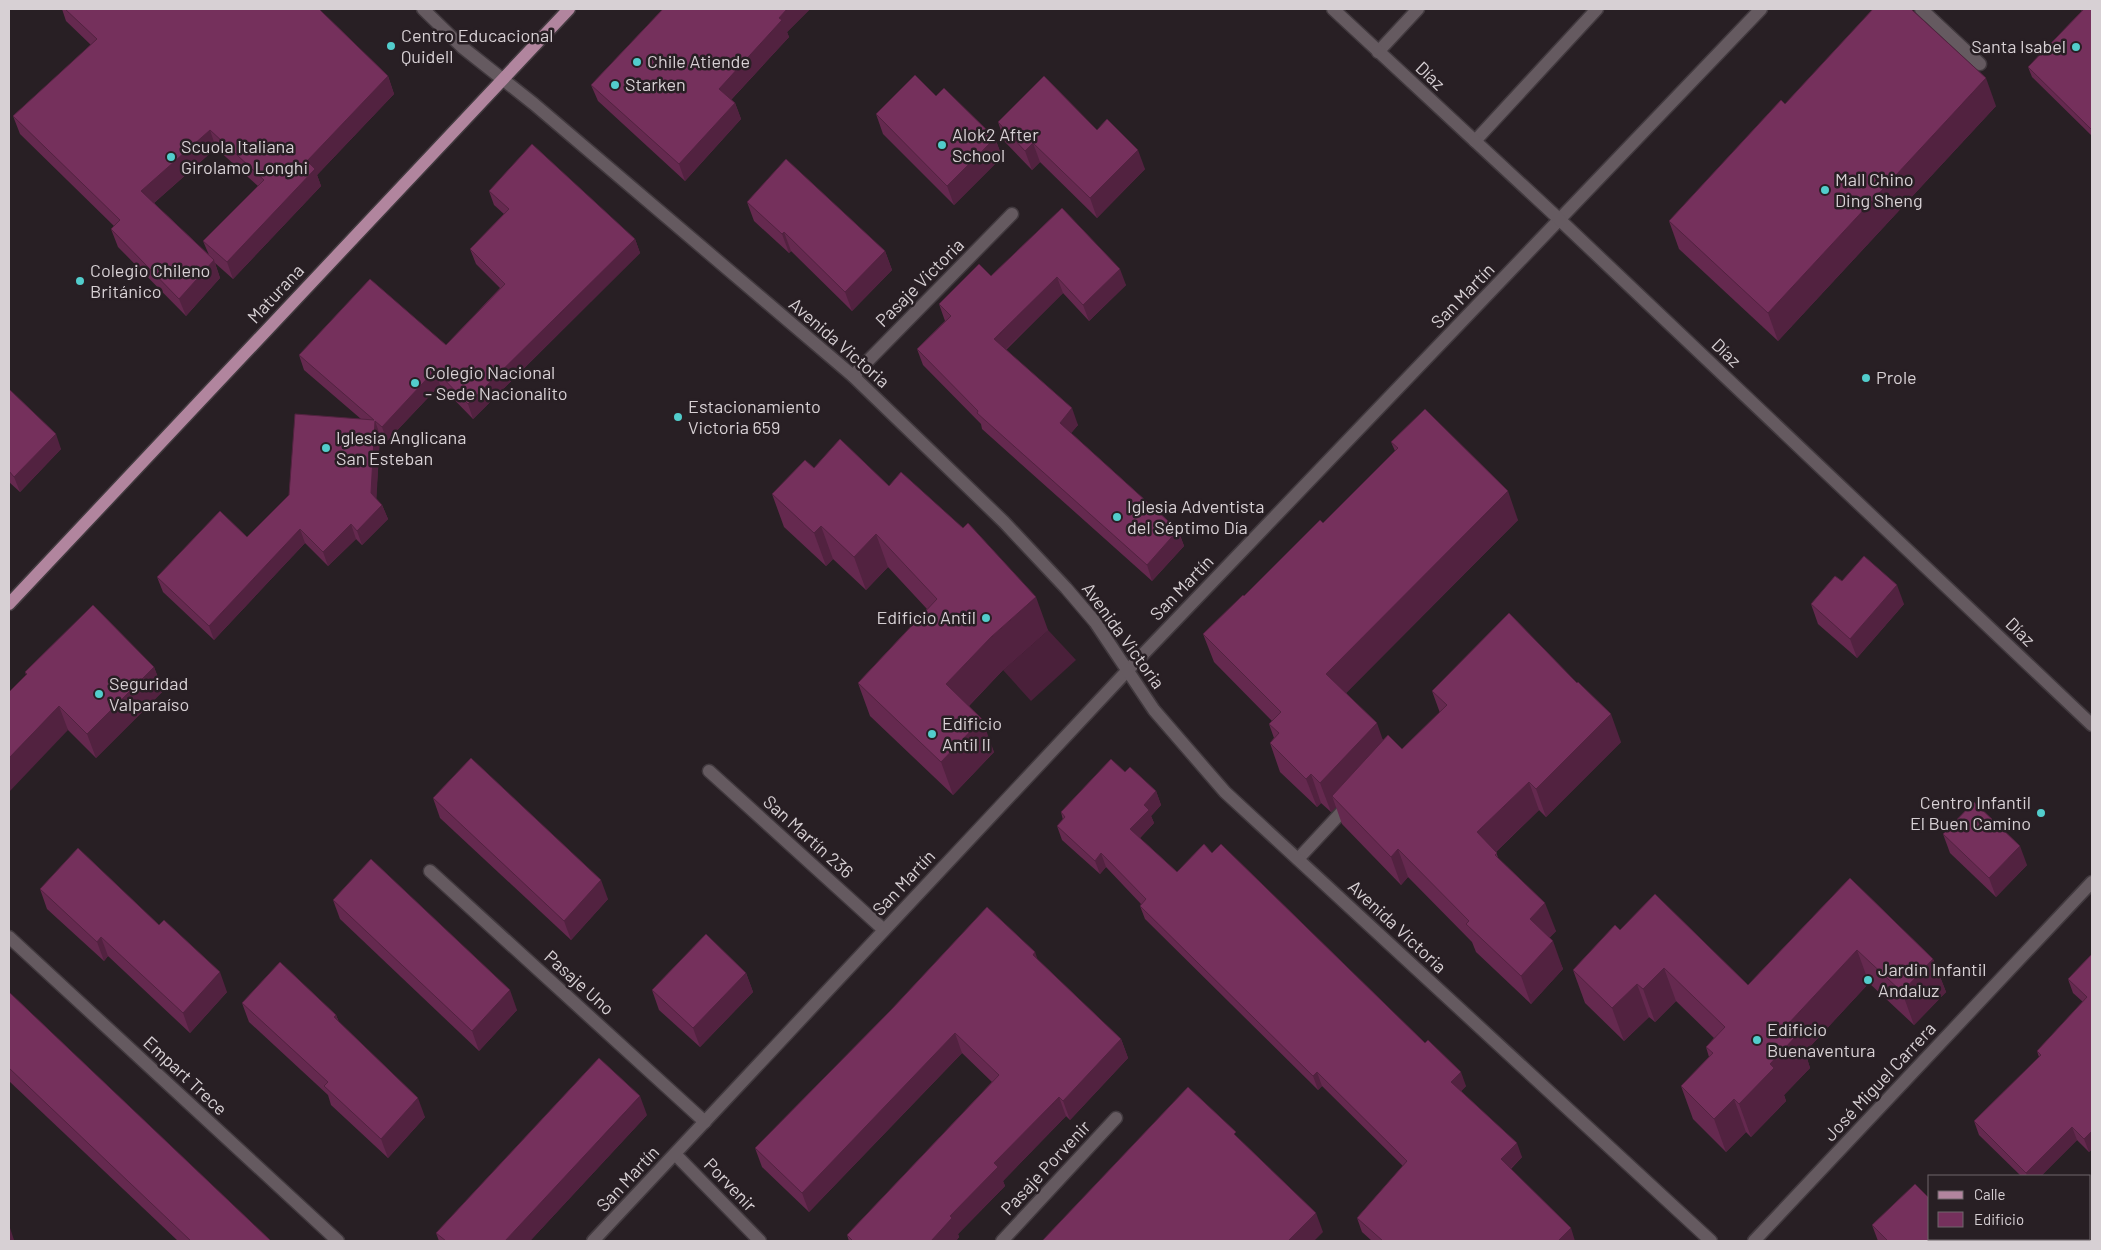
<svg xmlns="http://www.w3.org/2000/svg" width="2101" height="1250" font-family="Barlow,sans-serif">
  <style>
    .green { fill: #4a203a }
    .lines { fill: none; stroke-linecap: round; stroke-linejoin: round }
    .service-casing { stroke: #41393e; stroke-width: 15 }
    .minor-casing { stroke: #41393e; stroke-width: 15 }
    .tertiary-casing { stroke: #41393e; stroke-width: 15 }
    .primary-casing { stroke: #41393e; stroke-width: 15 }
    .service { stroke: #655a60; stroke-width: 12 }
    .minor { stroke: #655a60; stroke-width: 12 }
    .tertiary { stroke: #655a60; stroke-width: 12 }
    .primary { stroke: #b1859e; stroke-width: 12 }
    .wall { fill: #65294f; fill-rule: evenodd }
    .shaded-wall { fill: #522240 }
    .building { fill: #75305c; stroke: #522240 }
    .poi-dot { fill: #52cdcc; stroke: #281f24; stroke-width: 2 }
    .labels { text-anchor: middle; stroke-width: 5; stroke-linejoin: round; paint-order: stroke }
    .poi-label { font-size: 18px; fill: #d7d0d4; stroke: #281f24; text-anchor: start }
    .street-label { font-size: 18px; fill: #d7d0d4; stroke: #281f24 }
  </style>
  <rect width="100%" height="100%" fill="#281f24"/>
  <path class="green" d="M1048,630L1076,660L1031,701L1003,670Z"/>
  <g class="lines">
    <defs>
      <g id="service">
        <path d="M1921,9L1980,64"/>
        <path d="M1475,141L1597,9"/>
        <path d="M1298,859L1351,802"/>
      </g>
      <g id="minor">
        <path d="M1378,52L1418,9"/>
        <path d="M853,376L1012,214"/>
        <path d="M709,771L884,930"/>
        <path d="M430,871L705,1122"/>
        <path d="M9,937L338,1241"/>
        <path d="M675,1154L760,1241"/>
        <path d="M593,1241L1127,671L1761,9"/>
        <path d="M1002,1241L1116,1118"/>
        <path d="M1754,1241L2092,882"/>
      </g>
      <g id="tertiary">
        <path d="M423,9L462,47L534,104L853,376L1004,522L1066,588L1095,622L1154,710L1225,792L1711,1241"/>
        <path d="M1333,9L1560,220L2092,725"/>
      </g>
      <path id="primary" d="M9,604L569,9"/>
    </defs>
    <use href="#service" class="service-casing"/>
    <use href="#minor" class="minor-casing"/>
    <use href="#tertiary" class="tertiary-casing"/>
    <use href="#primary" class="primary-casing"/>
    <use href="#service" class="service"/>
    <use href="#minor" class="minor"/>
    <use href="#tertiary" class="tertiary"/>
    <use href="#primary" class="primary"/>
  </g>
  <g class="wall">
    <path d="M62,9H319L388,76L394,94L317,175L321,186L233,279L215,263L220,278L186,316L118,247L111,229L114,226L20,134L13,116L91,45L66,21ZM216,148L258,186L203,241L209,255L154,203Z"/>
    <path d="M663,9H810L787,32L789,37L731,100L735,103L741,119L685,181L598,101L591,85Z"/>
    <path d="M2080,9H2092V136L2032,77L2028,67L2082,11Z"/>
    <path d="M936,96L995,138L1002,157L954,205L883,134L876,114Z"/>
    <path d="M1785,104L1996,106L1778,341L1679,249L1669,221Z"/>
    <path d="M998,122L1097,130L1145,169L1097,218L1040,162L1032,170L1005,142Z"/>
    <path d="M489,191L635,239L640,253L473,419L440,385L387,441L380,435L376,499L382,505L388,519L362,545L356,539L328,566L305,543L214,640L163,592L157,577L247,537L289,495L361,419L304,370L299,355L446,345L500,288L476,264L470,249L504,214L494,205Z"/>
    <path d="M747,202L885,251L892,270L852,311L791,251L789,253L754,221Z"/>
    <path d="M1062,208L1126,285L1089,321L1063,293L1006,350L1078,425L1071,433L1178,530L1184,546L1152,581L982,429L981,424L923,365L917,349L945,321L939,304L991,276Z"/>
    <path d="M9,389L61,449L20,492L9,482Z"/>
    <path d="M1391,442L1518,520L1346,693L1383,740L1402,749L1440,713L1432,691L1621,742L1546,817L1539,810L1496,852L1499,860L1556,931L1549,938L1563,969L1531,1004L1476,952L1472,942L1408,877L1401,885L1342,824L1336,807L1331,812L1321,803L1317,807L1280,772L1270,743L1274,738L1269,724L1272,721L1214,662L1203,634L1323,523L1395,451Z"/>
    <path d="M814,468L889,486L1048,630L1003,670L969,706L994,752L953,795L870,716L858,683L927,609L888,567L866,590L833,559L826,566L784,527L772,494Z"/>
    <path d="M1842,581L1904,604L1857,658L1818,624L1811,604Z"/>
    <path d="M154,667L163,691L96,758L68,730L26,675L25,672Z"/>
    <path d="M1125,772L1156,791L1161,805L1151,816L1154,823L1140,838L1177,872L1212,853L1466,1086L1461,1091L1522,1157L1511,1169L1575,1241H1372L1362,1232L1357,1218L1403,1166L1322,1086L1318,1090L1145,919L1140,906L1141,904L1106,867L1100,874L1062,840L1057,826L1063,820L1061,812Z"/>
    <path d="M433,798L608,899L571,940L440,818Z"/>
    <path d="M1943,834L2027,865L1996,897L1950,853Z"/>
    <path d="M1850,878L1933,959L1946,992L1914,1025L1869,983L1805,1052L1810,1068L1784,1095L1786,1101L1751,1137L1746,1132L1726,1152L1693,1119L1681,1086L1709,1057L1706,1047L1714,1038L1676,1001L1655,1022L1649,1017L1624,1041L1585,1003L1573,970L1620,930L1748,985Z"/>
    <path d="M40,889L227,992L190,1033L108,956L104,961L47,909Z"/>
    <path d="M333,900L517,1010L479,1051L340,919Z"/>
    <path d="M2092,954V1149L2089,1152L2077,1140L2041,1176H2021L1979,1135L1974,1121L2039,1057L2037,1051L2083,1002L2073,993L2068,979Z"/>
    <path d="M1038,960L1121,1039L1128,1058L1070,1120L1066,1116L1003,1181L1005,1186L958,1234L959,1237L956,1241H849L847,1235L992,1082L962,1053L809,1212L762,1167L755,1148Z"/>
    <path d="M746,973L753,992L700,1047L659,1010L652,990Z"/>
    <path d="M9,992L270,1241H178L9,1081Z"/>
    <path d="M242,1003L336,1015L339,1022L425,1117L388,1158L331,1105L328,1095L249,1022Z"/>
    <path d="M647,1115L530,1241H439L436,1233Z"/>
    <path d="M1872,1225L1967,1239L1968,1241H1878Z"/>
  </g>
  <g class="shaded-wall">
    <path d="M787,9H810L787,32L789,37L725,106L719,89L779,18Z"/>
    <path d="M388,76L394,94L317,175L321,186L233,279L227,262L307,161Z"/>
    <path d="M1986,78L1996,106L1778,341L1768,313Z"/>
    <path d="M735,103L741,119L685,181L679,164Z"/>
    <path d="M210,130L216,148L147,209L141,191Z"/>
    <path d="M995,138L1002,157L954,205L947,186Z"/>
    <path d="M1033,143L1040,162L1032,170L1025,151Z"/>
    <path d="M1138,150L1145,169L1097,218L1090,198Z"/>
    <path d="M784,232L791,251L789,253L782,234Z"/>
    <path d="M635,239L640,253L473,419L468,404Z"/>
    <path d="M885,251L892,270L852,311L845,292Z"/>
    <path d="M214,260L220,278L186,316L179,299Z"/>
    <path d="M1120,269L1126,285L1089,321L1083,305Z"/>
    <path d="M1057,277L1063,293L1000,355L994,339Z"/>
    <path d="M435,370L440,385L387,441L382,427Z"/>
    <path d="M1072,408L1078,425L1066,439L1060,423Z"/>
    <path d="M375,421L380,435L376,507L371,493Z"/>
    <path d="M56,434L61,449L20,492L14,477Z"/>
    <path d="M1508,491L1518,520L1337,702L1326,674Z"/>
    <path d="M382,505L388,519L362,545L357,531Z"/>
    <path d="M351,524L356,539L328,566L323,552Z"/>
    <path d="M821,526L833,559L826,566L814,533Z"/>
    <path d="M300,529L305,543L214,640L209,626Z"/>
    <path d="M1178,530L1184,546L1152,581L1147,565Z"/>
    <path d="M876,534L888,567L866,590L854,557Z"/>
    <path d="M1897,585L1904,604L1857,658L1850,639Z"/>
    <path d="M1036,597L1048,630L1003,670L958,717L946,684L991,637Z"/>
    <path d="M154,667L163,691L96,758L87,734Z"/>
    <path d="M59,706L68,730L9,792V758Z"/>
    <path d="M1611,714L1621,742L1546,817L1536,789Z"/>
    <path d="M982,719L994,752L953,795L941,762Z"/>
    <path d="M1377,723L1387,752L1332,796L1336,807L1331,812L1320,783Z"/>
    <path d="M1311,774L1321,803L1317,807L1306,779Z"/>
    <path d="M1529,782L1539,810L1487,860L1477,832Z"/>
    <path d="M1156,791L1161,805L1151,816L1154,823L1135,843L1130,829L1144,805Z"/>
    <path d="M2020,846L2027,865L1996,897L1989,878Z"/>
    <path d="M1398,849L1408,877L1401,885L1391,857Z"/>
    <path d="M1101,853L1106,867L1100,874L1095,861Z"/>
    <path d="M601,880L608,899L571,940L564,921Z"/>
    <path d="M1545,903L1556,931L1540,947L1530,919Z"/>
    <path d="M101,937L108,956L104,961L97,942Z"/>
    <path d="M1553,941L1563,969L1531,1004L1521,976Z"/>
    <path d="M1857,950L1869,983L1805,1052L1810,1068L1784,1095L1786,1101L1751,1137L1739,1104L1788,1024Z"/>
    <path d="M1035,952L1042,972L1033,955Z"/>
    <path d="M1933,959L1946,992L1914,1025L1902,992Z"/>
    <path d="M1664,968L1676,1001L1655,1022L1643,989Z"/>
    <path d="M220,972L227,992L190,1033L183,1013Z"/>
    <path d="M746,973L753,992L700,1047L693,1028Z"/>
    <path d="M1637,984L1649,1017L1624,1041L1612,1008Z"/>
    <path d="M510,990L517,1010L479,1051L472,1031Z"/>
    <path d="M336,1015L343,1034L334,1017Z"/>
    <path d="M955,1033L962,1053L809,1212L802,1193Z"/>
    <path d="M1121,1039L1128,1058L1070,1120L1063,1101Z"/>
    <path d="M1317,1072L1322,1086L1318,1090L1313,1076Z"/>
    <path d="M1461,1072L1466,1086L1456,1096L1451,1082Z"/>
    <path d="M640,1096L647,1115L530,1241H505Z"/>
    <path d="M1059,1097L1066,1116L1003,1181L1005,1186L958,1234L959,1237L956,1241H931L950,1216L994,1163Z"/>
    <path d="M418,1098L425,1117L388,1158L381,1139Z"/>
    <path d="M1734,1099L1746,1132L1726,1152L1714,1119Z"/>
    <path d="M2072,1127L2077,1140L2041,1176H2027L2026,1173Z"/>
    <path d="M2092,1131V1149L2089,1152L2084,1139Z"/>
    <path d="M1517,1143L1522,1157L1506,1173L1501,1159Z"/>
    <path d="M1316,1213L1323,1232L1314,1241H1288Z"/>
    <path d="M9,1225L14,1240L13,1241H9Z"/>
    <path d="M1571,1228L1575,1241H1558Z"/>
    <path d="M1963,1239H1967L1968,1241H1961Z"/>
  </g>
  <g class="building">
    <path d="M65,9H319L388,76L307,161L315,169L227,262L203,241L264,180L210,130L141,191L214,260L179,299L111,229L120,220L13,116L97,39Z"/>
    <path d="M663,9H787L779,18L782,20L719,89L735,103L679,164L591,85Z"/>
    <path d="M1873,9H1911L1986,78L1768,313L1669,221L1781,100L1785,104Z"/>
    <path d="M2084,9H2092V130L2028,67Z"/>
    <path d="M915,75L936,96L944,88L995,138L947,186L876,114Z"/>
    <path d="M1044,76L1097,130L1107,119L1138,150L1090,198L1033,143L1025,151L998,122Z"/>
    <path d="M532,144L635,239L468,404L435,370L382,427L375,421L371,493L382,505L357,531L351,524L323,552L300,529L209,626L157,577L220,511L247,537L289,495L295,414L374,420L299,355L370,279L446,345L505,284L470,249L509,209L489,191Z"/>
    <path d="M786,159L885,251L845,292L784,232L782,234L747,202Z"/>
    <path d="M1062,208L1120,269L1083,305L1057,277L994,339L1072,408L1060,423L1178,530L1147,565L977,413L978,411L917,349L951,316L939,304L979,264L991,276Z"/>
    <path d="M9,389L56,434L14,477L9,471Z"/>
    <path d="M1425,409L1508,491L1326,674L1377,723L1320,783L1311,774L1306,779L1270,743L1279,733L1269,724L1281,712L1203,634L1243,595L1244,596L1320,520L1323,523L1398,448L1391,442Z"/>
    <path d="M840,439L889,486L901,472L963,528L968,523L1036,597L991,637L946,684L982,719L941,762L858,683L937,599L876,534L854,557L821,526L814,533L772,494L805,460L814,468Z"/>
    <path d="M1864,556L1897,585L1850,639L1811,604L1835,576L1842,581Z"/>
    <path d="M93,605L154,667L87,734L59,706L9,758V692L27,674L25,672Z"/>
    <path d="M1509,613L1577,683L1578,682L1611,714L1536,789L1529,782L1477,832L1497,853L1495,855L1545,903L1530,919L1553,941L1521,976L1466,924L1469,921L1398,849L1391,857L1332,796L1388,735L1402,749L1447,705L1432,691Z"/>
    <path d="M471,758L601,880L564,921L433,798Z"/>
    <path d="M1111,759L1125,772L1130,767L1156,791L1144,805L1149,810L1130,829L1177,872L1204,844L1212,853L1221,844L1425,1043L1428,1040L1461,1072L1451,1082L1517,1143L1501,1159L1571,1228L1558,1241H1383L1357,1218L1407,1161L1317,1072L1313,1076L1140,906L1146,899L1101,853L1095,861L1057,826L1065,817L1061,812Z"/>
    <path d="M1974,802L2020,846L1989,878L1943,834Z"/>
    <path d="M78,848L159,925L164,920L220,972L183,1013L101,937L97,942L40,889Z"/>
    <path d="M371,859L510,990L472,1031L333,900Z"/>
    <path d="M1850,878L1933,959L1902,992L1857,950L1788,1024L1798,1034L1770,1064L1774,1068L1739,1104L1734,1099L1714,1119L1681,1086L1713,1053L1706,1047L1725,1027L1664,968L1643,989L1637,984L1612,1008L1573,970L1615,925L1620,930L1655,894L1748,985Z"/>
    <path d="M987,907L1035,952L1033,955L1121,1039L1063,1101L1059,1097L994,1163L998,1167L950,1216L952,1218L931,1241H853L847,1235L999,1075L955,1033L802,1193L755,1148L891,1010Z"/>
    <path d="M706,934L746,973L693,1028L652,990Z"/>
    <path d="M2092,954V1131L2084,1139L2072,1127L2026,1173L1974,1121L2041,1055L2037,1051L2087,997L2068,979Z"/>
    <path d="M280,962L336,1015L334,1017L418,1098L381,1139L324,1086L328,1082L242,1003Z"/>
    <path d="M9,992L270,1240L268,1241H191L9,1068Z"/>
    <path d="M599,1058L640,1096L505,1241H446L436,1233Z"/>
    <path d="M1188,1087L1236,1132L1234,1134L1316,1213L1288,1241H1042Z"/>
    <path d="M1915,1184L1930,1199V1239H1963L1961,1241H1888L1872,1225Z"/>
  </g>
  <g class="poi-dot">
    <circle cx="391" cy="46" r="5"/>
    <circle cx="2076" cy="47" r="5"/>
    <circle cx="637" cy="62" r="5"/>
    <circle cx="615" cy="85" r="5"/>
    <circle cx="942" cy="145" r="5"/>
    <circle cx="171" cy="157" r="5"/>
    <circle cx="1825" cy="190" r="5"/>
    <circle cx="80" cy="281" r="5"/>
    <circle cx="1866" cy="378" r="5"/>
    <circle cx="415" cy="383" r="5"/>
    <circle cx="678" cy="417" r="5"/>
    <circle cx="326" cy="448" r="5"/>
    <circle cx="1117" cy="517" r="5"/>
    <circle cx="986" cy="618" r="5"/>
    <circle cx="99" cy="694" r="5"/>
    <circle cx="932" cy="734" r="5"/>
    <circle cx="2041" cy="813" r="5"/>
    <circle cx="1868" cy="980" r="5"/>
    <circle cx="1757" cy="1040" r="5"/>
  </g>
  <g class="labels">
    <g class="poi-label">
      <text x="401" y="42">Centro Educacional<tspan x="401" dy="21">Quidell</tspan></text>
      <text x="2066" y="53" text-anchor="end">Santa Isabel</text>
      <text x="647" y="68">Chile Atiende</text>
      <text x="625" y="91">Starken</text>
      <text x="952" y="141">Alok2 After<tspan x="952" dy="21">School</tspan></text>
      <text x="181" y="153">Scuola Italiana<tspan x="181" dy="21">Girolamo Longhi</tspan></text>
      <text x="1835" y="186">Mall Chino<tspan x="1835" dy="21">Ding Sheng</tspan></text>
      <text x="90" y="277">Colegio Chileno<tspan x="90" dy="21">Británico</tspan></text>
      <text x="425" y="379">Colegio Nacional<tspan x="425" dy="21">- Sede Nacionalito</tspan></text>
      <text x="1876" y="384">Prole</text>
      <text x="688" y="413">Estacionamiento<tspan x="688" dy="21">Victoria 659</tspan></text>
      <text x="336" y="444">Iglesia Anglicana<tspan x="336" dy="21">San Esteban</tspan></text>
      <text x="1127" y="513">Iglesia Adventista<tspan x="1127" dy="21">del Séptimo Día</tspan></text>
      <text x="976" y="624" text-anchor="end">Edificio Antil</text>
      <text x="109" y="690">Seguridad<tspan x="109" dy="21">Valparaíso</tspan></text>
      <text x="942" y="730">Edificio<tspan x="942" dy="21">Antil II</tspan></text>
      <text x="2031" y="809" text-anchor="end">Centro Infantil<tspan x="2031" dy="21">El Buen Camino</tspan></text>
      <text x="1878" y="976">Jardin Infantil<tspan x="1878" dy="21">Andaluz</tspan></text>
      <text x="1767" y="1036">Edificio<tspan x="1767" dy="21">Buenaventura</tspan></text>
    </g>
    <g class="street-label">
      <text transform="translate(1430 76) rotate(43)" y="6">Díaz</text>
      <text transform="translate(920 283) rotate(-45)" y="6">Pasaje Victoria</text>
      <text transform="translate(276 294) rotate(-47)" y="6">Maturana</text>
      <text transform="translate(1463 296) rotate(-46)" y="6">San Martín</text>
      <text transform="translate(839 343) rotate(41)" y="6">Avenida Victoria</text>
      <text transform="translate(1726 353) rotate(44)" y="6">Díaz</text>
      <text transform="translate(1182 588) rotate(-46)" y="6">San Martín</text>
      <text transform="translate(2020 632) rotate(44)" y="6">Díaz</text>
      <text transform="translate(1123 636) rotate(54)" y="6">Avenida Victoria</text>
      <text transform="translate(808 837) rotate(42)" y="6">San Martín 236</text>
      <text transform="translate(904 883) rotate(-47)" y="6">San Martín</text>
      <text transform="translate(1397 927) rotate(43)" y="6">Avenida Victoria</text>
      <text transform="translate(579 983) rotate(42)" y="6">Pasaje Uno</text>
      <text transform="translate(185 1076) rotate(43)" y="6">Empart Trece</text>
      <text transform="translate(1880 1082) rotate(-47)" y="6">José Miguel Carrera</text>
      <text transform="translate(1046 1168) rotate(-47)" y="6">Pasaje Porvenir</text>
      <text transform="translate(628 1179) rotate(-47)" y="6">San Martín</text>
      <text transform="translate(730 1185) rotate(46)" y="6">Porvenir</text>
    </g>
  </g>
  <rect width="2101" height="1250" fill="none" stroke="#d7d0d4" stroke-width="20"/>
  <rect x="1928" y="1175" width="162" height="65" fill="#281f24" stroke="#6e666a"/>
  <rect x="1938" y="1191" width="25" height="8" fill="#b1859e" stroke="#6e666a"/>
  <text x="1974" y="1200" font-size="15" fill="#d7d0d4">Calle</text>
  <rect x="1938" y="1212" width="25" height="15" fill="#75305c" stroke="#6e666a"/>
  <text x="1974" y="1225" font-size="15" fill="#d7d0d4">Edificio</text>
</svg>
